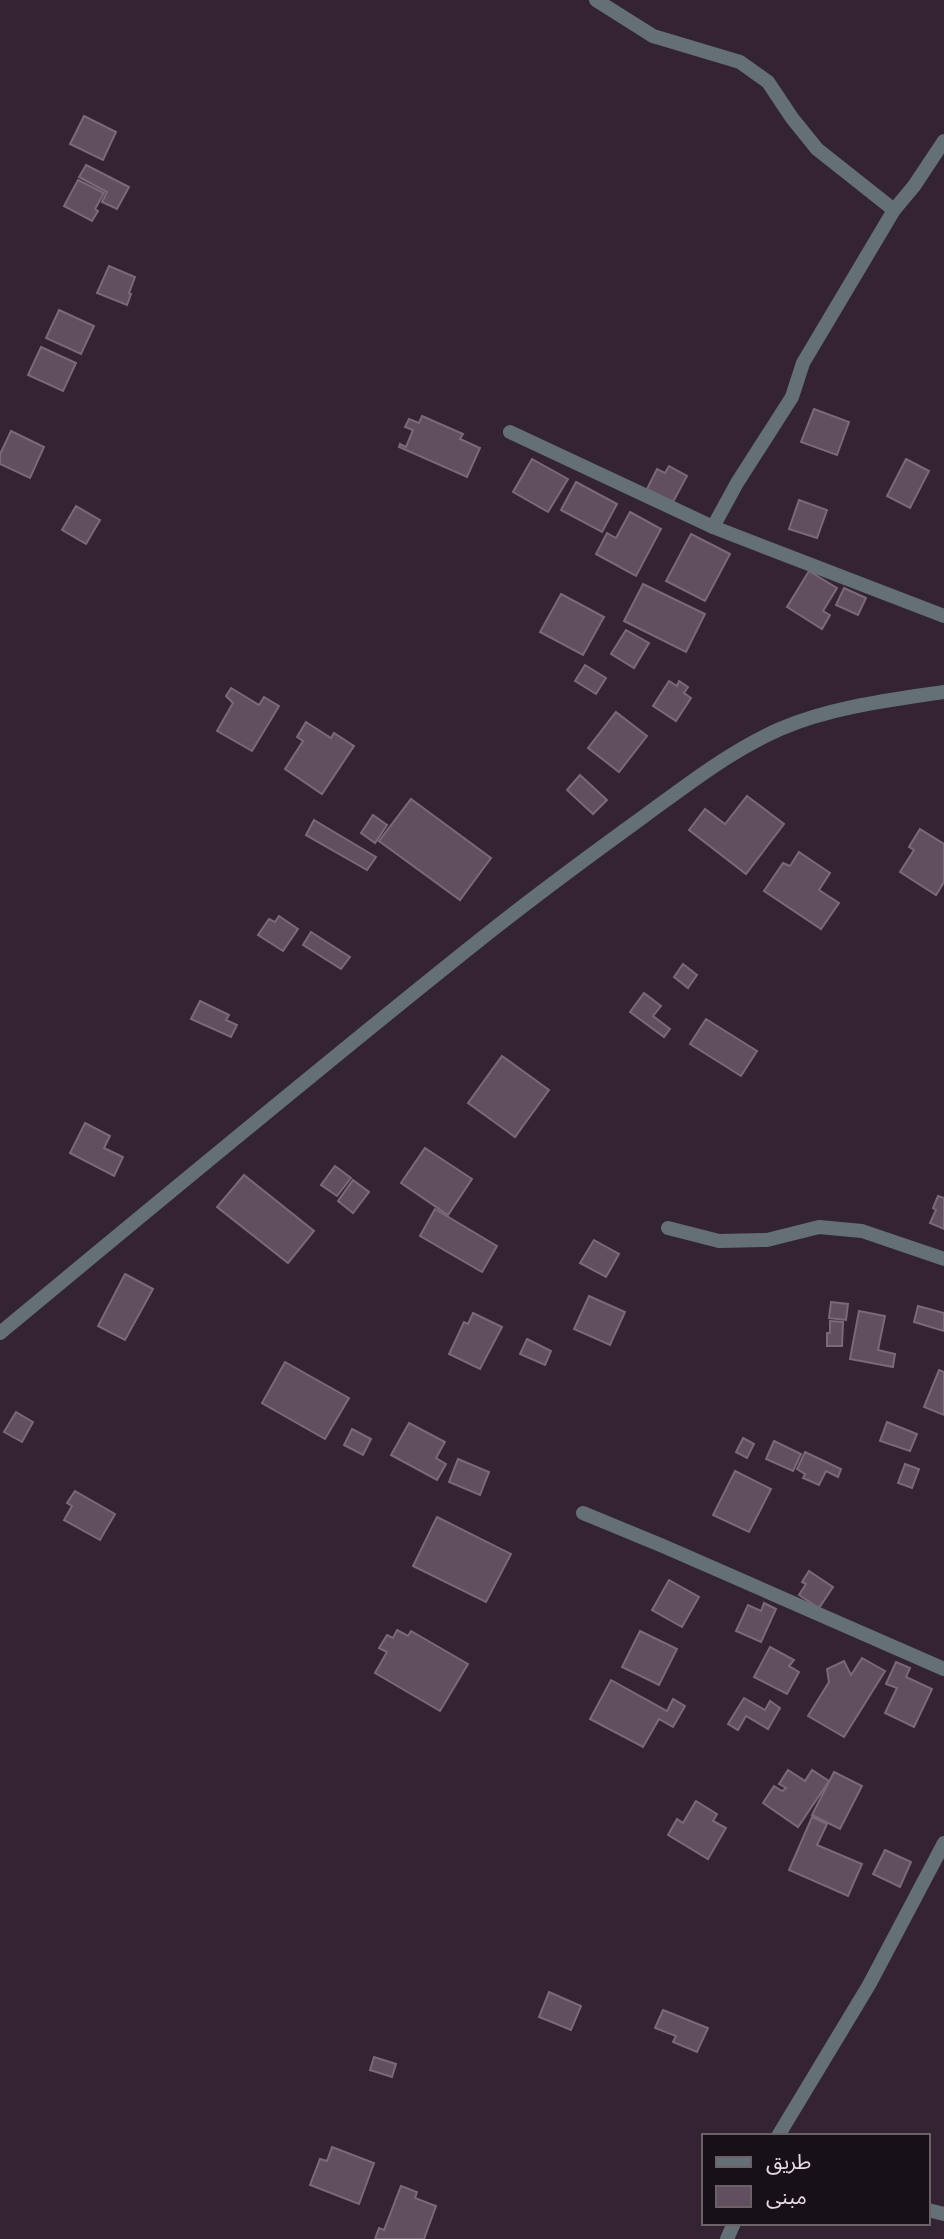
<svg xmlns="http://www.w3.org/2000/svg" width="944" height="2239" font-family="Literata,'Noto Sans Arabic',serif">
  <style>
    .building { fill: #614e5f; stroke: #7b687a; stroke-width: 2 }
    .lines { fill: none; stroke-linecap: round; stroke-linejoin: round }
    .minor { stroke: #657076; stroke-width: 14 }
    .tertiary { stroke: #657076; stroke-width: 14 }
  </style>
  <rect width="100%" height="100%" fill="#342433"/>
  <g class="building">
    <path d="M84,116L116,132L103,160L70,144Z"/>
    <path d="M86,165L129,187L117,209L102,202L107,192L79,177Z"/>
    <path d="M78,180L104,193L95,209L98,211L92,221L64,206Z"/>
    <path d="M109,266L135,277L129,293L131,294L127,305L97,293Z"/>
    <path d="M59,310L94,326L81,354L46,338Z"/>
    <path d="M41,347L76,363L63,391L28,375Z"/>
    <path d="M814,409L849,422L837,455L801,442Z"/>
    <path d="M422,416L463,434L460,439L480,448L467,477L399,447L400,444L406,447L413,430L405,427L409,419L419,423Z"/>
    <path d="M11,431L44,447L30,478L0,464V454Z"/>
    <path d="M532,459L568,479L548,512L513,492Z"/>
    <path d="M906,459L929,471L910,508L887,496Z"/>
    <path d="M669,466L687,476L673,502L647,489L657,469L665,473Z"/>
    <path d="M576,482L617,504L602,532L561,510Z"/>
    <path d="M799,500L827,510L817,538L789,529Z"/>
    <path d="M76,506L100,520L86,544L62,530Z"/>
    <path d="M630,512L661,529L636,576L596,554L607,533L616,538Z"/>
    <path d="M691,534L730,554L705,601L666,581Z"/>
    <path d="M809,571L837,588L823,611L830,615L822,629L787,607Z"/>
    <path d="M643,584L705,614L686,652L624,621Z"/>
    <path d="M844,588L866,598L858,615L836,605Z"/>
    <path d="M561,594L604,617L583,655L540,632Z"/>
    <path d="M626,630L649,643L634,668L611,654Z"/>
    <path d="M585,665L606,678L596,694L575,681Z"/>
    <path d="M669,681L677,686L679,681L688,687L684,693L691,698L676,721L653,706Z"/>
    <path d="M231,688L259,705L264,697L279,706L252,751L217,731L233,703L226,696Z"/>
    <path d="M616,712L647,736L619,772L588,748Z"/>
    <path d="M306,722L331,738L334,733L354,746L322,794L285,769L303,741L297,737Z"/>
    <path d="M580,775L607,800L593,814L567,790Z"/>
    <path d="M747,796L784,824L746,874L689,830L705,809L725,824Z"/>
    <path d="M411,799L491,858L460,900L379,841Z"/>
    <path d="M373,815L387,825L375,843L361,833Z"/>
    <path d="M314,820L376,857L367,870L306,835Z"/>
    <path d="M920,829L944,844V882L936,895L900,872L914,850L909,847Z"/>
    <path d="M799,852L830,873L819,890L839,903L821,929L764,891L783,863L790,866Z"/>
    <path d="M279,916L298,929L283,951L258,935L269,919L275,922Z"/>
    <path d="M311,932L350,957L341,969L303,945Z"/>
    <path d="M683,964L697,975L688,988L674,977Z"/>
    <path d="M644,993L661,1006L653,1016L670,1029L664,1037L630,1012Z"/>
    <path d="M200,1001L229,1015L226,1020L237,1025L231,1037L191,1019Z"/>
    <path d="M706,1019L757,1051L741,1076L690,1044Z"/>
    <path d="M502,1056L549,1090L515,1137L468,1103Z"/>
    <path d="M85,1123L110,1136L104,1148L123,1157L114,1176L70,1153Z"/>
    <path d="M425,1148L472,1179L448,1215L401,1183Z"/>
    <path d="M335,1166L351,1178L337,1196L321,1185Z"/>
    <path d="M244,1175L314,1231L288,1263L217,1207Z"/>
    <path d="M353,1180L369,1192L353,1213L338,1201Z"/>
    <path d="M938,1196L944,1198V1229L930,1223L936,1210L933,1208Z"/>
    <path d="M435,1209L497,1246L482,1272L420,1236Z"/>
    <path d="M594,1240L619,1254L606,1277L580,1263Z"/>
    <path d="M125,1274L153,1289L125,1340L98,1326Z"/>
    <path d="M589,1296L625,1312L610,1345L574,1329Z"/>
    <path d="M831,1302L848,1304L846,1320L829,1318Z"/>
    <path d="M918,1306L944,1313V1331L914,1322Z"/>
    <path d="M859,1311L885,1316L878,1350L895,1354L893,1367L850,1359Z"/>
    <path d="M473,1313L502,1327L480,1369L449,1354L464,1322L468,1324Z"/>
    <path d="M830,1321L843,1322L842,1346H827V1333H830Z"/>
    <path d="M527,1339L551,1351L545,1365L520,1354Z"/>
    <path d="M285,1362L349,1398L325,1439L262,1403Z"/>
    <path d="M939,1370L944,1372V1415L924,1407Z"/>
    <path d="M16,1412L33,1422L22,1442L4,1432Z"/>
    <path d="M887,1422L917,1434L910,1451L880,1441Z"/>
    <path d="M409,1423L445,1442L436,1458L446,1464L437,1480L391,1455Z"/>
    <path d="M352,1429L371,1439L363,1455L344,1445Z"/>
    <path d="M743,1438L754,1444L747,1458L736,1452Z"/>
    <path d="M774,1441L801,1454L793,1471L766,1459Z"/>
    <path d="M805,1452L841,1469L838,1477L826,1471L819,1485L803,1478L805,1474L797,1469Z"/>
    <path d="M458,1459L489,1472L480,1495L449,1482Z"/>
    <path d="M905,1464L919,1469L912,1488L898,1483Z"/>
    <path d="M735,1471L771,1489L749,1532L713,1515Z"/>
    <path d="M75,1491L115,1514L100,1540L64,1520L72,1506L67,1503Z"/>
    <path d="M437,1517L511,1554L486,1602L413,1566Z"/>
    <path d="M809,1571L833,1587L819,1608L799,1595L806,1584L802,1582Z"/>
    <path d="M669,1580L699,1597L682,1627L652,1610Z"/>
    <path d="M764,1603L776,1609L761,1642L736,1631L748,1605L761,1611Z"/>
    <path d="M397,1630L408,1636L411,1631L468,1664L440,1711L375,1673L387,1652L379,1648L387,1635L393,1638Z"/>
    <path d="M640,1631L677,1649L659,1685L622,1667Z"/>
    <path d="M770,1647L794,1660L789,1666L799,1672L787,1694L754,1677Z"/>
    <path d="M862,1658L885,1671L844,1737L808,1716L829,1682L827,1669L844,1661L851,1675Z"/>
    <path d="M896,1662L910,1668L906,1677L932,1689L914,1727L885,1713L897,1688L886,1684Z"/>
    <path d="M611,1680L667,1711L673,1699L685,1706L673,1727L659,1719L643,1747L590,1719Z"/>
    <path d="M744,1698L765,1710L770,1701L780,1708L768,1729L746,1716L738,1730L728,1724Z"/>
    <path d="M788,1770L805,1781L812,1770L829,1781L798,1827L763,1803L774,1786L782,1791L786,1788L779,1784Z"/>
    <path d="M834,1772L862,1786L840,1829L812,1815Z"/>
    <path d="M696,1801L717,1814L713,1821L726,1828L708,1859L668,1835L677,1819L683,1823Z"/>
    <path d="M812,1817L827,1824L817,1845L862,1864L848,1896L789,1870Z"/>
    <path d="M885,1850L911,1862L900,1887L873,1874Z"/>
    <path d="M549,1992L581,2006L571,2030L539,2017Z"/>
    <path d="M663,2010L708,2028L697,2052L673,2042L676,2036L655,2028Z"/>
    <path d="M374,2057L396,2064L392,2077L370,2070Z"/>
    <path d="M332,2147L374,2163L359,2204L310,2185L320,2159L327,2161Z"/>
    <path d="M401,2186L417,2192L415,2198L436,2206L424,2239H375L379,2228L384,2230Z"/>
  </g>
  <g class="lines">
    <g class="minor">
      <path d="M596,0L653,36L740,62L768,82L792,118L817,149L894,210L803,363L792,397L737,483L713,527L944,616"/>
      <path d="M894,210L914,186L944,141"/>
      <path d="M510,432L713,527"/>
      <path d="M668,1228L719,1241L767,1240L819,1227L862,1231L944,1259"/>
      <path d="M583,1513L663,1546L944,1669"/>
      <path d="M778,2136L869,1985L944,1843"/>
      <path d="M928,2210L944,2214"/>
      <path d="M727,2239L734,2223"/>
    </g>
    <path class="tertiary" d="M0,1333C157,1203 313,1073 472,946C528,901 585,859 643,817C687,785 730,751 780,729C831,707 890,700 944,692"/>
  </g>
  <rect x="702" y="2134" width="228" height="91" fill="#171017" stroke="#6a6169" stroke-width="2"/>
  <rect x="716" y="2157" width="35" height="10" fill="#657076" stroke="#6a6169" stroke-width="2"/>
  <text x="766" y="2169" font-size="21" fill="#e6dbe5">طريق</text>
  <rect x="716" y="2186" width="35" height="21" fill="#614e5f" stroke="#6a6169" stroke-width="2"/>
  <text x="766" y="2204" font-size="21" fill="#e6dbe5">مبنى</text>
</svg>
